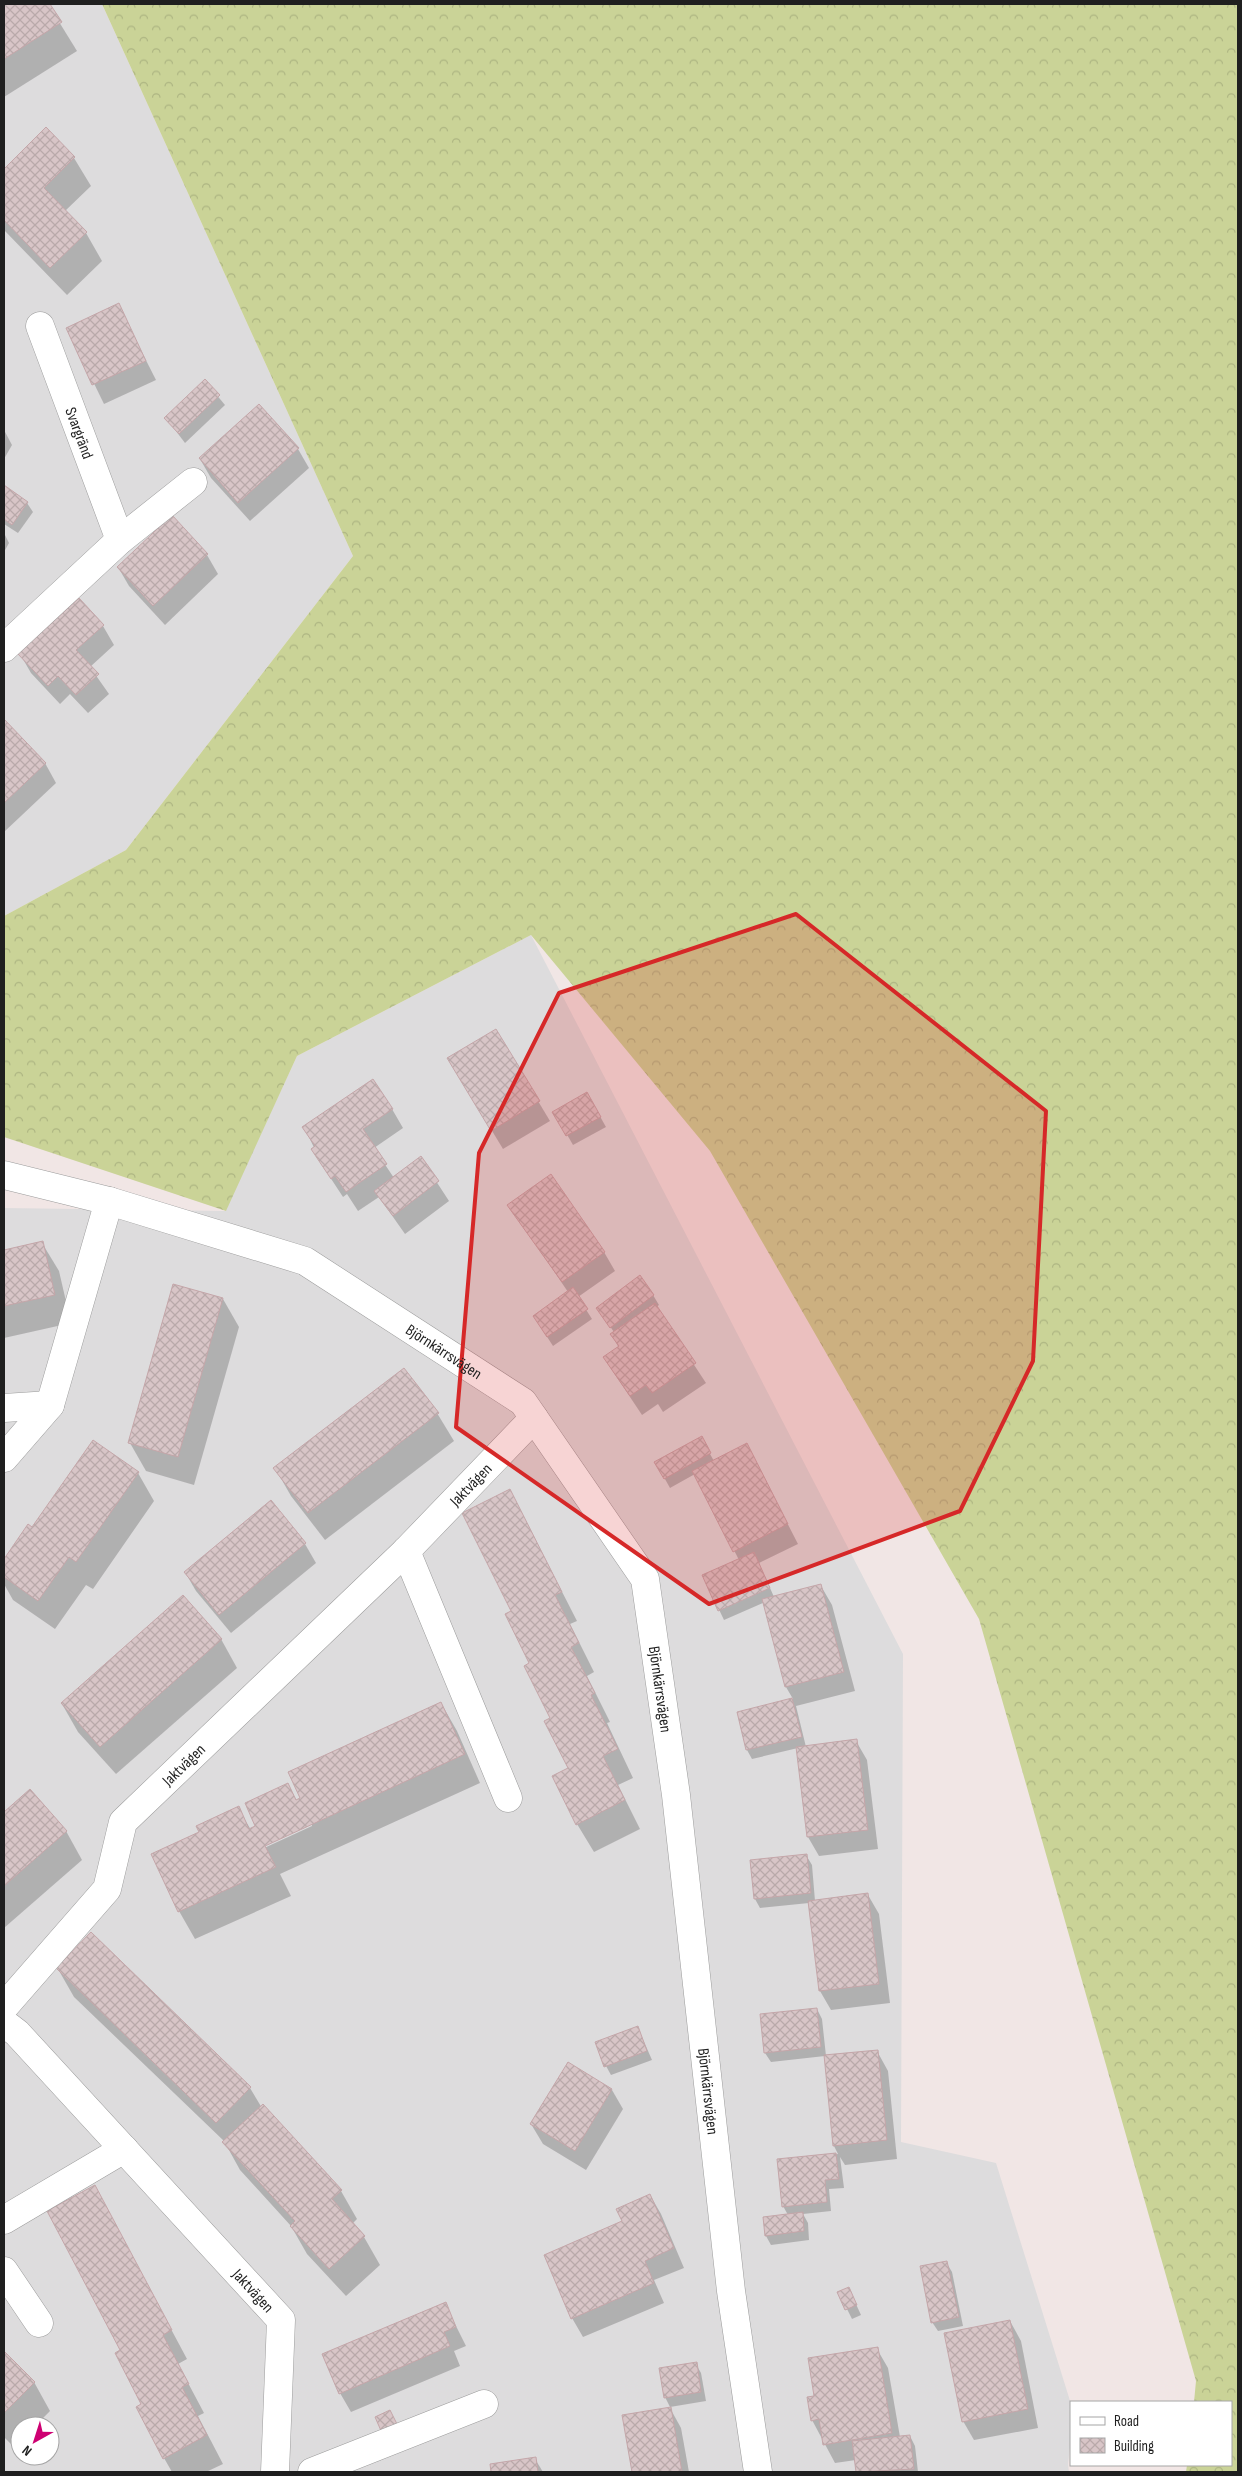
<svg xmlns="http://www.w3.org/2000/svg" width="1242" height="2476" font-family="'Sofia Sans Condensed',sans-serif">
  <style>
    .residential { fill: #dddcdd; fill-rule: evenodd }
    .forest { fill: url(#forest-crowns) }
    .shadow { fill: #0003; fill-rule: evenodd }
    .building { fill: url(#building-cross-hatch); stroke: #c4a6a9 }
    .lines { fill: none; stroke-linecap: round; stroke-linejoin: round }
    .minor-casing { stroke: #9c9c9c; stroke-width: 29 }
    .minor { stroke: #fff; stroke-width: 28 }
    .marked { fill: #d62828; fill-opacity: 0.2; stroke: #d62828; stroke-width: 4; stroke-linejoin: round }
    .labels { text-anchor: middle; stroke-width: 5; stroke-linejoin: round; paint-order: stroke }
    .street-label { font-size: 16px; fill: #1f1f1f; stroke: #fff }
  </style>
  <defs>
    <pattern id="forest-crowns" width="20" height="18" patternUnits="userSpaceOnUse" patternTransform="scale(1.25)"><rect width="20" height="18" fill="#cad397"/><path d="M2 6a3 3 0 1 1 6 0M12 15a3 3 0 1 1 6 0" fill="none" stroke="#adb582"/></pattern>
    <pattern id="building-cross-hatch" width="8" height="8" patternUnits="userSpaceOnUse" patternTransform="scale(1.25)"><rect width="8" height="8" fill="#d8c5c7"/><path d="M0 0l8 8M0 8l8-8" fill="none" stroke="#b9a9aa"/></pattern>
  </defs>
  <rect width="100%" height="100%" fill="#f1e6e5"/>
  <g class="residential">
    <path d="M4,4H102L353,556L126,850L4,916Z"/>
    <path d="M531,935L903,1654L901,2142L996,2163L1071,2404V2439L1068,2464L1069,2472H4V1208L225,1211L297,1056ZM20,2426H50V2456H20Z"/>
  </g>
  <path class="forest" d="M102,4H1238V2472H1186L1187,2465H1231V2402H1194L1196,2381L979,1619L710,1151L531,935L297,1056L226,1211L4,1137V916L126,850L353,556Z"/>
  <g class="shadow">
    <path d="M4,4H48L77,51L4,97Z"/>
    <path d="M46,129L74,158L91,186L65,211L86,233L102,261L67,295L4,230V170Z"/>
    <path d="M118,305L156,380L104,404L67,328Z"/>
    <path d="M205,381L225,405L185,443L166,418Z"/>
    <path d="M4,430L12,445L4,459Z"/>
    <path d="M298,449L309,468L250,521L211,478L200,459Z"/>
    <path d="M4,487L27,503L33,512L18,533L4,524Z"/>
    <path d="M172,517L207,555L218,574L165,625L129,586L118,567Z"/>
    <path d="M4,533L9,543L4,552Z"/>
    <path d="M103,626L114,645L90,667L109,694L88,713L70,694L60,704L31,673L20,654Z"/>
    <path d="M4,720L45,763L56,783L4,832Z"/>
    <path d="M496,1031L550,1121L503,1149L460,1078Z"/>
    <path d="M587,1093L606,1127L573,1145L554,1112Z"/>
    <path d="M392,1109L403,1128L374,1148L394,1178L421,1158L449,1201L405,1234L379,1197L358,1211L347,1194L343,1197L324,1168L304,1127Z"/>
    <path d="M509,1205L604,1252L615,1271L578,1297L592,1319L553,1346L540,1326L568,1292Z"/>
    <path d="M42,1243L59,1271L71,1323L4,1338V1251Z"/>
    <path d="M653,1295L659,1305L656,1307L706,1383L663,1412L658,1404L642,1415L604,1358L619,1348L611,1334L614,1332L597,1308Z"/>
    <path d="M223,1299L239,1327L194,1485L146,1471L130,1443Z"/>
    <path d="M437,1413L454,1441L325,1540L291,1496L275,1468Z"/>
    <path d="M701,1438L714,1461L757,1464L798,1544L759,1563L774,1597L821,1586L832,1605L855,1691L796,1706L806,1747L856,1741L867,1760L878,1849L819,1856L808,1837L798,1748L752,1759L747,1750L738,1713L793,1699L786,1687L765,1602L724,1620L703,1576L739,1560L695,1474L670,1488L656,1463Z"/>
    <path d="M138,1473L154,1501L93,1589L86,1585L55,1629L13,1600L4,1584V1561L28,1526L33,1529Z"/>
    <path d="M510,1490L577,1621L570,1624L594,1672L587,1676L610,1722L607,1723L633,1778L618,1785L640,1829L594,1852L577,1824L569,1769L513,1611Z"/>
    <path d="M305,1544L316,1563L231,1633L196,1591L185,1572Z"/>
    <path d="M221,1639L237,1668L116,1774L78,1732L62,1704Z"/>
    <path d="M441,1703L457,1731L480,1783L280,1874L291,1896L195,1939L179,1911L238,1808L251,1830L256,1827L288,1785L297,1801ZM312,1823V1826L262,1849L261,1846Z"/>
    <path d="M30,1790L66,1831L82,1860L4,1928V1813Z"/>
    <path d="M806,1855L812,1865L815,1901L868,1895L879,1914L890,2003L831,2010L820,1991L809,1903L760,1908L755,1899Z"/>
    <path d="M58,1969L250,2088L262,2108L263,2106L341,2191L357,2219L352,2224L364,2237L380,2265L346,2296L307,2254L291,2226L240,2170L224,2141L74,1997Z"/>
    <path d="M817,2009L822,2019L826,2056L877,2051L888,2071L897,2159L845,2165L840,2157L844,2188L829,2189L831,2211L803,2214L808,2223L809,2240L771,2245L766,2236L765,2218L788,2215L783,2206L778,2160L838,2154L834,2146L825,2056L771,2062L765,2053Z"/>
    <path d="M638,2028L652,2060L611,2075L606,2066Z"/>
    <path d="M568,2064L612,2090L623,2109L586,2170L543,2144L531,2124Z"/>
    <path d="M95,2187L187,2359L178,2364L204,2413L198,2416L223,2464L206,2472H172L164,2458L122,2351Z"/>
    <path d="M650,2195L661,2214L684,2268L654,2280L664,2303L583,2337L572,2318L624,2222Z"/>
    <path d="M946,2262L952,2272L963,2326L938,2331L932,2322Z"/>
    <path d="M849,2289L861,2315L852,2319L839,2293Z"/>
    <path d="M445,2304L466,2346L454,2351L460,2366L351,2412L340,2393Z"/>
    <path d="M1010,2321L1021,2341L1038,2428L974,2440L963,2421Z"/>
    <path d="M877,2349L888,2368L900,2437L910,2436L915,2446L918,2472H857L856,2460L835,2463L812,2420L815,2397Z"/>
    <path d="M4,2353L34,2382L50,2411L35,2426H20V2441L14,2447L4,2437Z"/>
    <path d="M696,2364L701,2373L706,2401L670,2407L665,2397Z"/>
    <path d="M670,2408L681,2428L689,2472H633L623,2416Z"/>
    <path d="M535,2459L543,2472H492L491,2465Z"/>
  </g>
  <g class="building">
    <path d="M4,4H50L62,22L4,59Z"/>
    <path d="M46,127L75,157L44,188L87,232L50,268L4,220V169Z"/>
    <path d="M119,303L146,361L92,385L66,328Z"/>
    <path d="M205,379L220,395L179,434L164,418Z"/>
    <path d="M259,404L299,448L238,503L199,458Z"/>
    <path d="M4,485L28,502L12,525L4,519Z"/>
    <path d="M172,515L208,554L153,606L117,567Z"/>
    <path d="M79,598L104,625L76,650L99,674L76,695L58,676L48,686L18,654Z"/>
    <path d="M4,719L46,763L4,803Z"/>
    <path d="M496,1029L540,1101L491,1131L447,1058Z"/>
    <path d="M373,1079L393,1109L363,1129L387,1164L346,1192L335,1176L331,1179L311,1149L315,1146L302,1127Z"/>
    <path d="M587,1092L601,1117L566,1136L552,1112Z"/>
    <path d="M421,1156L439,1181L393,1216L374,1191Z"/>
    <path d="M551,1174L605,1252L562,1282L507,1205Z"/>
    <path d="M43,1241L55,1295L4,1306V1250Z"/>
    <path d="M640,1275L654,1295L610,1328L596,1308Z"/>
    <path d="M173,1284L223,1298L178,1457L128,1443Z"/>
    <path d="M573,1287L588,1309L547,1337L533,1316Z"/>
    <path d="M655,1303L696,1363L652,1393L646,1385L630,1396L603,1357L619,1346L610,1334Z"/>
    <path d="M404,1368L439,1413L308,1513L273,1468Z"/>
    <path d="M702,1436L711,1453L664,1479L654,1462Z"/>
    <path d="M93,1440L139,1472L76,1562L69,1557L38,1601L4,1577V1559L28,1524L32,1527Z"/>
    <path d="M747,1443L788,1524L733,1552L692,1471Z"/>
    <path d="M510,1489L562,1592L555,1595L579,1643L571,1647L595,1693L591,1695L618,1749L603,1756L625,1800L576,1825L552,1776L568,1768L544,1721L550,1718L524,1666L529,1663L505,1614L511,1611L462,1513Z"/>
    <path d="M271,1500L306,1543L219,1615L184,1572Z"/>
    <path d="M754,1552L770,1588L718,1611L702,1575Z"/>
    <path d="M821,1584L844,1672L785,1687L762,1599Z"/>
    <path d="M183,1595L222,1639L100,1747L61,1703Z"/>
    <path d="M792,1698L802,1737L746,1750L737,1712Z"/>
    <path d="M441,1702L465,1754L265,1846L276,1867L178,1912L151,1854L199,1832L196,1826L239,1806L249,1829L255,1826L245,1803L288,1783L296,1800L300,1798L288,1772Z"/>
    <path d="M857,1739L868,1830L807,1837L796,1747Z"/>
    <path d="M30,1789L67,1831L4,1886V1812Z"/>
    <path d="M807,1854L811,1893L754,1899L750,1860Z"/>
    <path d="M868,1893L879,1984L819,1991L808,1901Z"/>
    <path d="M91,1932L251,2087L216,2123L56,1968Z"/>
    <path d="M817,2008L821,2047L764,2053L760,2014Z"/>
    <path d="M638,2026L647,2051L604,2067L595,2042Z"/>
    <path d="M878,2050L887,2140L833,2146L824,2055Z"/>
    <path d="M568,2062L612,2089L575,2151L530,2124Z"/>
    <path d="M263,2104L342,2190L332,2199L365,2236L329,2269L290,2226L295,2221L222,2142Z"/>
    <path d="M836,2153L839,2179L825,2180L827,2202L782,2207L777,2159Z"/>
    <path d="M95,2185L172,2330L163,2335L189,2384L182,2387L207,2435L163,2459L136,2407L141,2404L115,2353L120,2350L47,2211Z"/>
    <path d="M650,2194L674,2248L645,2261L654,2283L571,2319L544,2255L622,2221L616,2209Z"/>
    <path d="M803,2212L804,2231L765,2236L763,2217Z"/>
    <path d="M947,2261L959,2317L931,2323L920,2266Z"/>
    <path d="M849,2287L857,2305L845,2310L837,2292Z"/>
    <path d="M446,2302L456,2327L444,2332L450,2346L339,2394L322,2354Z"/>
    <path d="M1010,2320L1028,2409L962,2422L944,2333Z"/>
    <path d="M878,2347L892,2433L823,2445L819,2419L811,2421L807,2397L814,2396L808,2358Z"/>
    <path d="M4,2351L35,2382L4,2413Z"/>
    <path d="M697,2362L701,2392L664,2398L659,2368Z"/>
    <path d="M671,2407L682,2472H632L622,2415Z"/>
    <path d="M390,2410L398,2426L382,2433L375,2417Z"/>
    <path d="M910,2435L914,2469L856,2472L852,2441Z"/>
    <path d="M536,2457L538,2472H491L490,2464Z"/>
  </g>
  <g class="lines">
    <defs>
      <g id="minor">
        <path id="s1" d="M40,326L120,540"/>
        <path d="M4,648L120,540L193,482"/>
        <path id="s2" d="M4,1175L109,1201L305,1261L523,1402L645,1579L676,1795L731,2291L758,2472"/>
        <path d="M4,1408L50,1405"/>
        <path d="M4,1458L50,1405L109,1201"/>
        <path d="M406,1551L508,1798"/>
        <path id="s3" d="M4,2007L107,1889L123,1822L406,1551L534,1418"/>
        <path id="s4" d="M4,2023L17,2033L281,2320L275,2472"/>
        <path d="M4,2220L124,2149"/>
        <path d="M4,2271L39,2323"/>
        <path d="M312,2472L484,2404"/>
      </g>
    </defs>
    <use href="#minor" class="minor-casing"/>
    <use href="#minor" class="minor"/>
  </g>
  <path class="marked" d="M796,914L1046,1111L1033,1361L960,1511L709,1604L456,1427L479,1153L559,993Z"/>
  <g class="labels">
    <g class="street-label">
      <text dy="6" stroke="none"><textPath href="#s1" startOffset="114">Svargränd</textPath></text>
      <text dy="6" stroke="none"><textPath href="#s2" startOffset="479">Björnkärrsvägen</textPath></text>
      <text dy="6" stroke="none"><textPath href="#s3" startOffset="710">Jaktvägen</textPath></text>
      <text dy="6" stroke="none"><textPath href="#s2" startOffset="899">Björnkärrsvägen</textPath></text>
      <text dy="6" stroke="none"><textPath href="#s3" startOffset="309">Jaktvägen</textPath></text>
      <text dy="6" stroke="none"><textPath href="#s2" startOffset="1304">Björnkärrsvägen</textPath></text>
      <text dy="6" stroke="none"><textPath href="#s4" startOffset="366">Jaktvägen</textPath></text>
    </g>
  </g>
  <rect width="1242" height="2476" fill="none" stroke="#1f1f1f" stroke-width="10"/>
  <rect x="1070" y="2401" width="162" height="65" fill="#ffffff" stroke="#a5a5a5"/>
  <rect x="1080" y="2417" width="25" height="8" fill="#ffffff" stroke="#a5a5a5"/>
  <text x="1114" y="2426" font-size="15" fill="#1f1f1f">Road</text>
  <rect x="1080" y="2438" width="25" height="15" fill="url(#building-cross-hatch)" stroke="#a5a5a5"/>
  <text x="1114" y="2451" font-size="15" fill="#1f1f1f">Building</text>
  <g transform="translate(35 2441) rotate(219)"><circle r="24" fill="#ffffff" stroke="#a5a5a5"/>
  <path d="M0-4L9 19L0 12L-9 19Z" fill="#ce0072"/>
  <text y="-8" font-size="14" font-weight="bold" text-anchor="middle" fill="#1f1f1f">N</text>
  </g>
</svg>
